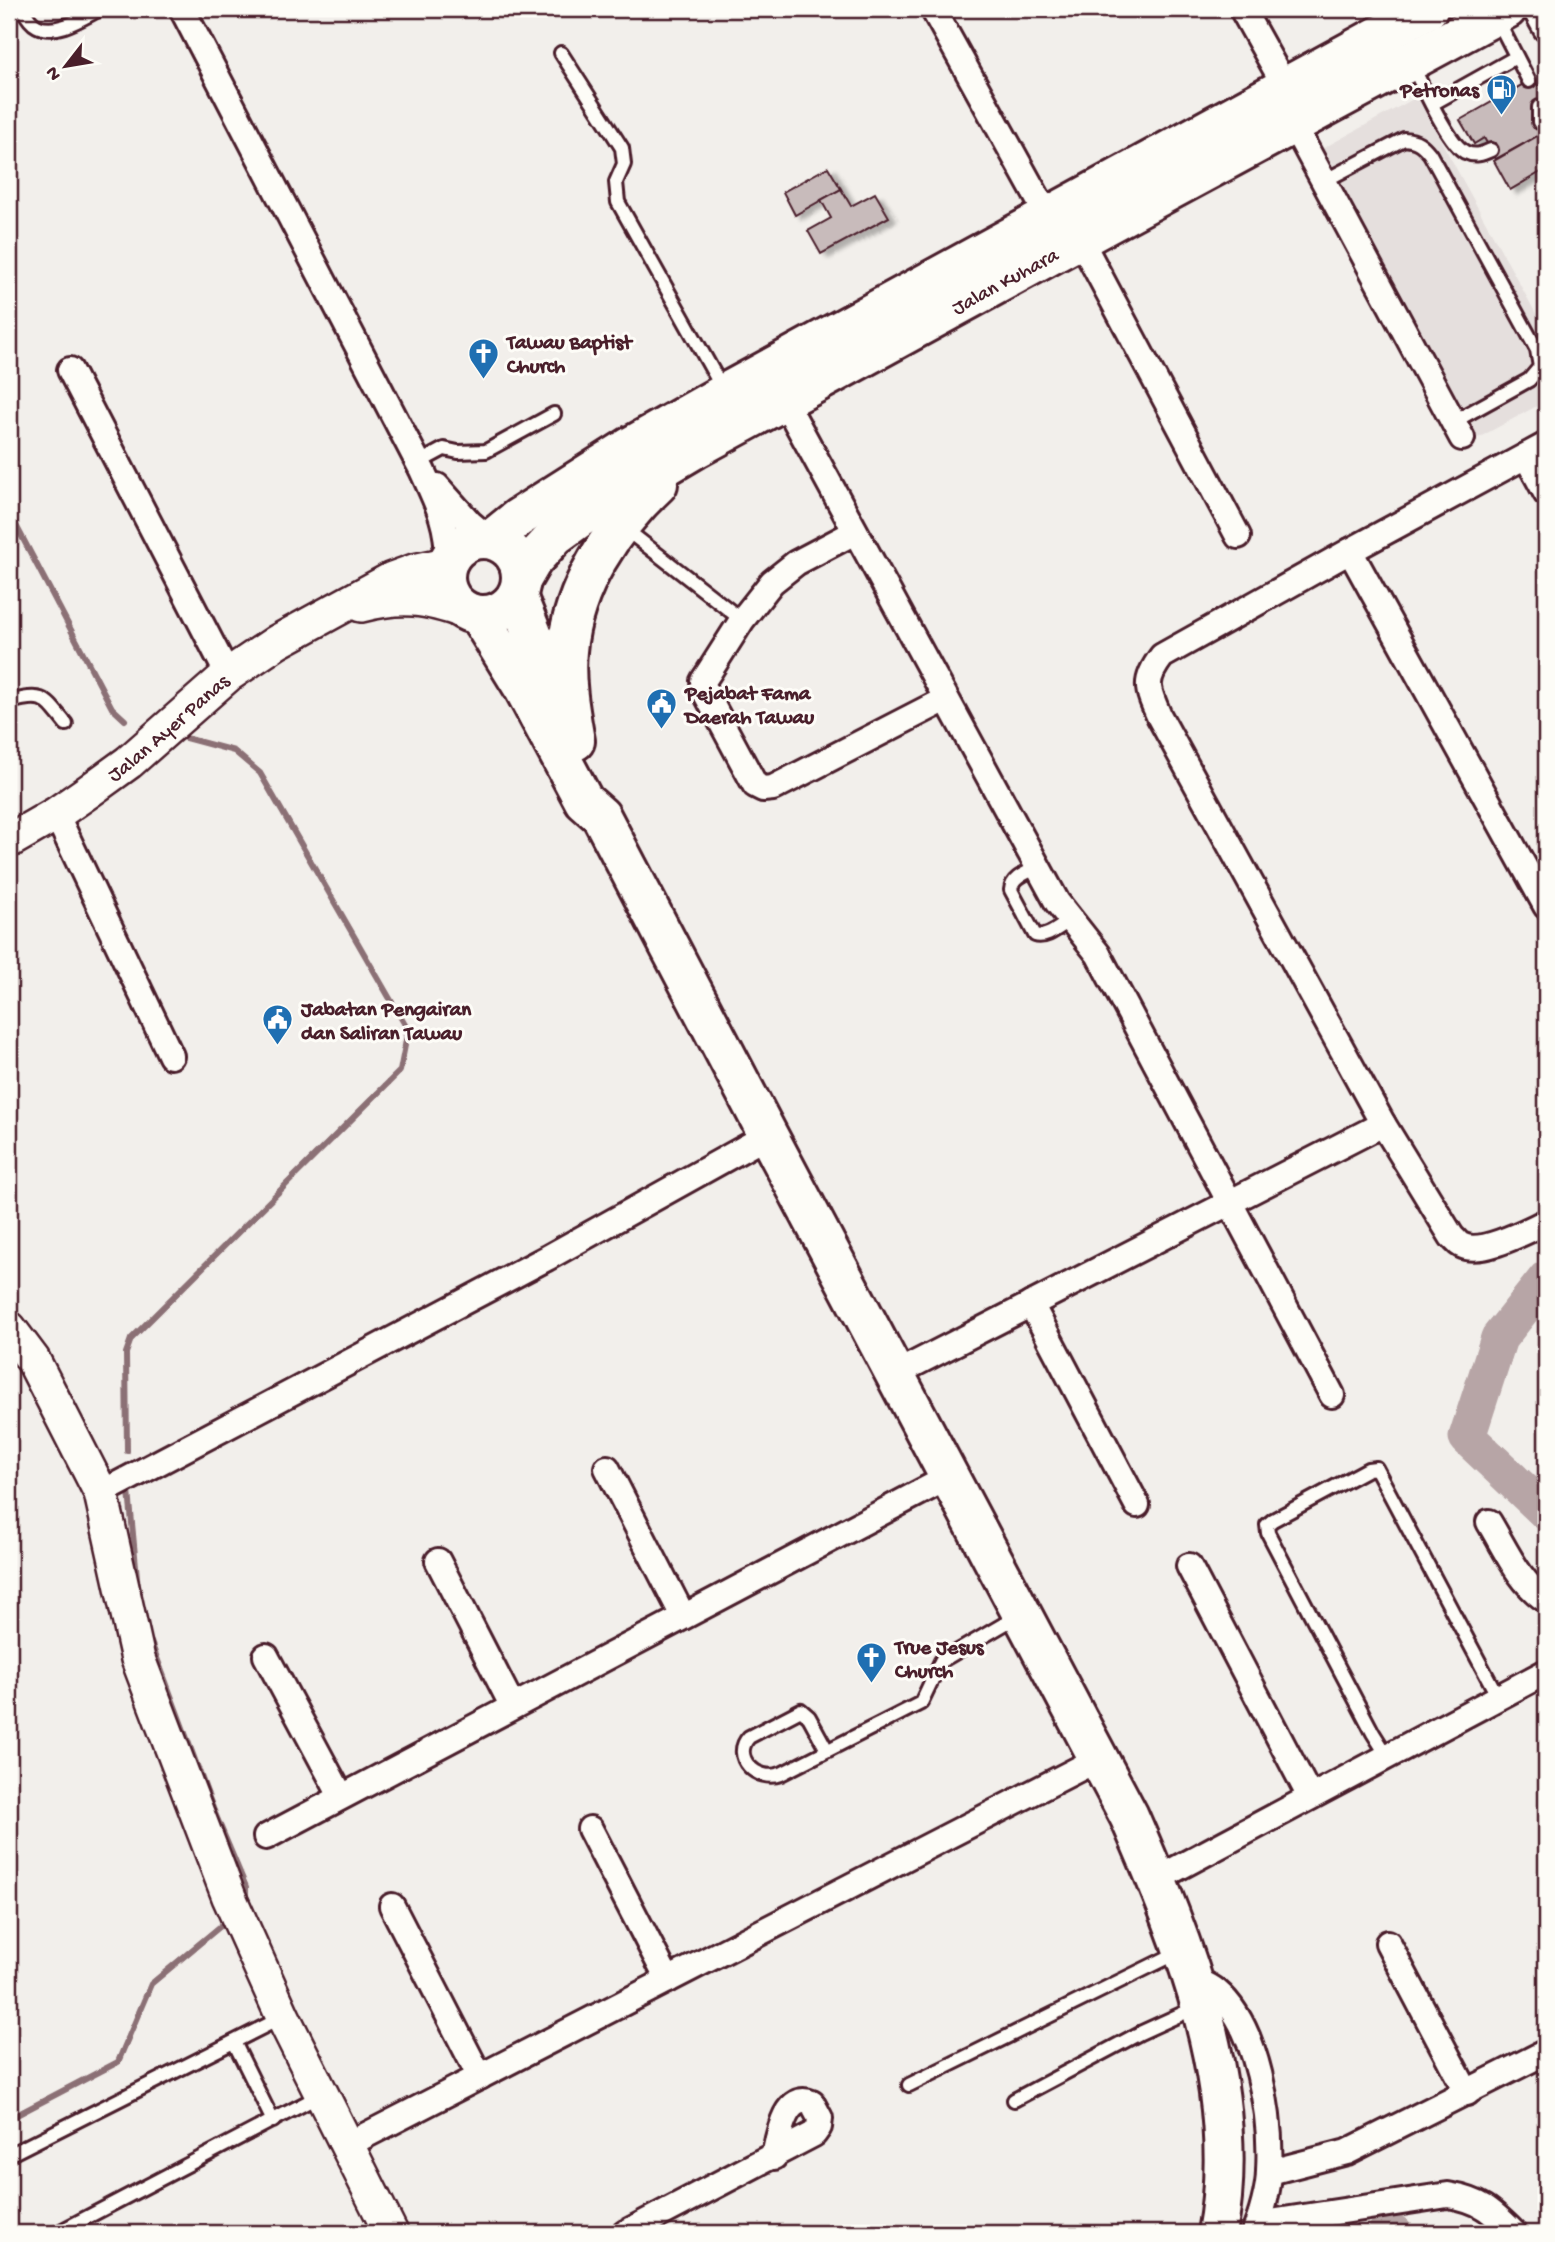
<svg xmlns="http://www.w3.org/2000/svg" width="1555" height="2242" font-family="'Gochi Hand',sans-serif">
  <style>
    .built { fill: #e5dfdd }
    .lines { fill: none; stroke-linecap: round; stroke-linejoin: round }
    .stream { stroke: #8b6f75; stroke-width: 6 }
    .river { stroke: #b7a5a6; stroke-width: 37 }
    .building { fill: #c8bbbb; stroke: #4a1f2b; stroke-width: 2; filter: url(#shadow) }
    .lane-casing { stroke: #4a1f2b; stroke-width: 18 }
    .street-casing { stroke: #4a1f2b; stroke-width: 30 }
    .secondary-casing { stroke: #4a1f2b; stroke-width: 38 }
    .primary-casing { stroke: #4a1f2b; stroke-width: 44 }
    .lane { stroke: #fdfcf7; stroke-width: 12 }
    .street { stroke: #fdfcf7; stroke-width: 24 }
    .secondary { stroke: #fdfcf7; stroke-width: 33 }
    .primary { stroke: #fdfcf7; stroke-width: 38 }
    .labels { text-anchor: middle; stroke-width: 6; stroke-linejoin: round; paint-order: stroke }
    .poi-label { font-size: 21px; font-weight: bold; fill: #4a1f2b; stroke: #fdfcf7; text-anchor: start }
    .street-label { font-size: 21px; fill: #4a1f2b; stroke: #fdfcf7 }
  </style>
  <defs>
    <filter id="shadow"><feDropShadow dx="7" dy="4" stdDeviation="2" flood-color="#0004"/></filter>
  </defs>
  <rect width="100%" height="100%" fill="#f2efeb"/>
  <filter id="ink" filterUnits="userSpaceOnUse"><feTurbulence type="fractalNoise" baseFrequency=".0143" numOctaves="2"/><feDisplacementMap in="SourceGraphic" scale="14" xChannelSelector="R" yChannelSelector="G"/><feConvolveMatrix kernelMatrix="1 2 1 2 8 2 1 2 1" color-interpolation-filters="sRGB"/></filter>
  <g filter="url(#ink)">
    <path class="built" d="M1417,97L1546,332V401L1478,438L1320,150Z"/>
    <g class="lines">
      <g class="stream">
        <path d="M9,512L112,708L125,720"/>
        <path d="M127,1451L126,1353L131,1339L400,1071L408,1030L260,773L234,751L182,737"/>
        <path d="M129,1491L138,1588"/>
        <path d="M151,1642L214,1811L246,1887V1901"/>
        <path d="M9,2119L118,2062L151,1984L229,1919"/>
      </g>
      <g class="river">
        <path d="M1546,1279L1499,1338L1467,1437L1546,1512"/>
        <path d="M1386,2233H1394"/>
      </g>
    </g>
    <g class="building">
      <path d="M1534,78L1546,100V104L1533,111L1545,132L1496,159L1484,138L1474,144L1460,120Z"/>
      <path d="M1541,134L1546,144V169L1510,190L1494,161Z"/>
      <path d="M828,167L841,189L795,215L783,192Z"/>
      <path d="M841,189L851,206L875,193L889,217L821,254L808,231L831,218L821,200Z"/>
    </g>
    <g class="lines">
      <defs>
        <g id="lane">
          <path d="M23,9C26,15 31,23 37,26C56,36 84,17 100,9"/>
          <path d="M1497,19L1529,81"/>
          <path d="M561,53L622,148L624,164L616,182L618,202L724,391"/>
          <path d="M1411,63C1421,82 1448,144 1465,152C1475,157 1482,154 1491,150"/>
          <path d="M1432,104L1516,57"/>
          <path d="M1539,122V107"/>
          <path d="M1324,181L1404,139C1417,140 1422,144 1430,154L1537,350L1540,367L1529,380L1453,422"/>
          <path d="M418,463L444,449L458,452L486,451L554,414"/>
          <path d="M624,528L742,620"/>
          <path d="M9,702C44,693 44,697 66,724"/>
          <path d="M1038,867C1027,873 1012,877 1011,890L1035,935C1047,939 1060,926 1071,920"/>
          <path d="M827,1750L809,1717L801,1710L749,1737C731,1756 756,1783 781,1774L921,1703L941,1661L1018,1616"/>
          <path d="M1388,1757L1373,1733L1268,1533L1267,1525L1273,1520L1368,1469L1376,1468L1498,1697"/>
          <path d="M234,2042L273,2121"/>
          <path d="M909,2085L1179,1952"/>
          <path d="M1014,2100L1140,2033L1197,2007"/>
          <path d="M9,2155L283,2017"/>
          <path d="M57,2233L321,2095"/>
        </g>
        <g id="street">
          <path d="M182,9L422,470C437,503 448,523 448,560"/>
          <path d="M933,9L1047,215"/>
          <path d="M1242,9L1285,86"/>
          <path d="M1535,9L1546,29"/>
          <path d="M1293,124L1462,438"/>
          <path d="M1080,239L1238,536"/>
          <path d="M70,370L228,675"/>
          <path d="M784,400L1057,902L1098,954L1332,1395"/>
          <path d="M1526,456L1546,493"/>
          <path d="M437,486L470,523L489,539"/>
          <path d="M855,532L796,563L772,582L742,620L709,672L703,681L705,692L755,785L763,789L773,788L946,699"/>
          <path d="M1350,551L1546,445"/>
          <path d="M56,814L171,1056"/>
          <path d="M1546,906L1350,551L1162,656C1143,681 1147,689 1159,716L1383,1124L1452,1237C1455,1239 1457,1243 1461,1245C1481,1256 1526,1231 1546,1222"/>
          <path d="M1031,1304L1137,1505"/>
          <path d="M895,1374L1383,1124"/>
          <path d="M607,1468L683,1616"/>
          <path d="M101,1493L547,1258L768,1135"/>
          <path d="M1489,1522C1506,1550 1519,1582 1546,1600"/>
          <path d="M438,1561L512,1705"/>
          <path d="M1189,1566L1310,1797"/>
          <path d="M266,1656L341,1796"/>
          <path d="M590,1829L668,1980"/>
          <path d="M266,1837L949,1477"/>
          <path d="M1157,1879L1546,1672"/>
          <path d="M392,1906L480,2077"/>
          <path d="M1388,1943L1467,2093"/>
          <path d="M1192,1978C1200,1982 1209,1985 1216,1991C1258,2026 1272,2118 1269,2171C1269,2189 1261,2217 1254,2233"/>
          <path d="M347,2145L1098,1759"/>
          <path d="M1270,2172L1347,2152L1546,2052"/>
          <path d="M1258,2224L1448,2195C1480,2200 1491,2210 1514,2233"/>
          <path d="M625,2233L814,2134L819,2127L820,2118L812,2103C784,2091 778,2139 774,2157"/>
        </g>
        <g id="secondary">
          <path d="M361,605C403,594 426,598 466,612"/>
          <path id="s1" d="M9,841L56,814L89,791L129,762L228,675L277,642L392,579L414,571L447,564"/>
          <path d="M9,1328L33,1360L101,1493L138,1659L229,1897L283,2017L391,2233"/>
        </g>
        <g id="primary">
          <circle cx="483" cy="577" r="38"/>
          <path d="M492,539L518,518L633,445L725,393L1428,9"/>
          <path id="s2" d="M522,579L533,560L556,535L585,514L695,449L1080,239L1507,9"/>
          <path d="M517,596L560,703"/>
          <path d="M479,616L524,689L584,801L601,816L768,1135L1129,1816C1185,1944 1244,2090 1217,2233"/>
          <path d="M575,741C570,712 564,681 567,651C572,588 613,526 658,484"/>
        </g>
      </defs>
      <use href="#lane" class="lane-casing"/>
      <use href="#street" class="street-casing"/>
      <use href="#secondary" class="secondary-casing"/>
      <use href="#primary" class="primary-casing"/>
      <use href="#lane" class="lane"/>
      <use href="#street" class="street"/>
      <use href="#secondary" class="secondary"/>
      <use href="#primary" class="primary"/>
    </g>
  </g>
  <defs>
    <symbol id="fuel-pin" viewBox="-11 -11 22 30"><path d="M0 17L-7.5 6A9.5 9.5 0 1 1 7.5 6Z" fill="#1f6fb2" stroke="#fdfcf7"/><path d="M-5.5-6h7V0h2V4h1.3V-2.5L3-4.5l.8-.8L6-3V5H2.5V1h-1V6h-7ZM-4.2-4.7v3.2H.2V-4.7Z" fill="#fff"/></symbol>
    <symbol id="church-pin" viewBox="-11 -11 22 30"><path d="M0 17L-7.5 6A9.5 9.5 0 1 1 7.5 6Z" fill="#1f6fb2" stroke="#fdfcf7"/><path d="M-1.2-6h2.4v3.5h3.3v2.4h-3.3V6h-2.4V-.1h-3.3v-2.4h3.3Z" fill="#fff"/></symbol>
    <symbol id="civic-pin" viewBox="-11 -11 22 30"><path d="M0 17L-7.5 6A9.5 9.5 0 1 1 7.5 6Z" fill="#1f6fb2" stroke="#fdfcf7"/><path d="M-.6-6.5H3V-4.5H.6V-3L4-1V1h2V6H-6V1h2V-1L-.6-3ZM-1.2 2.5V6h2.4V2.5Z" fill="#fff"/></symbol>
  </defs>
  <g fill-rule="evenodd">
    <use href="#fuel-pin" x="1484" y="72" width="35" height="47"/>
    <use href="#church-pin" x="466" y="336" width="35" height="47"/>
    <use href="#civic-pin" x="644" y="686" width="35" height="47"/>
    <use href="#civic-pin" x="260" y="1002" width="35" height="47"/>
    <use href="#church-pin" x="854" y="1640" width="35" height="47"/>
  </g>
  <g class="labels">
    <g class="poi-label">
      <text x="1479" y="96" text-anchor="end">Petronas</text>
      <text x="507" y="348">Tawau Baptist<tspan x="507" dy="24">Church</tspan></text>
      <text x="685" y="699">Pejabat Fama<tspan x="685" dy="24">Daerah Tawau</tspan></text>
      <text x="301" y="1015">Jabatan Pengairan<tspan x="301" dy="24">dan Saliran Tawau</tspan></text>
      <text x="895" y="1653">True Jesus<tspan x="895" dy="24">Church</tspan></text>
    </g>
    <g class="street-label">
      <text dy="7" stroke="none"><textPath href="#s2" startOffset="572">Jalan Kuhara</textPath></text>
      <text dy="7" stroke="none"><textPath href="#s1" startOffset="196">Jalan Ayer Panas</textPath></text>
    </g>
  </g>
  <rect width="1555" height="2242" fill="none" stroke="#fdfcf7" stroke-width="35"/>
  <rect x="18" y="18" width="1520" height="2207" fill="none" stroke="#4a1f2b" stroke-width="2.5" filter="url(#ink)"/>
  <g transform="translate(66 66) rotate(239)" stroke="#fdfcf7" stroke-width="5" paint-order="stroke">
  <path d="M0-5L12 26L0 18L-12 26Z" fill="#4a1f2b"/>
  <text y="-10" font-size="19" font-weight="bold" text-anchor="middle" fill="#4a1f2b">N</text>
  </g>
</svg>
